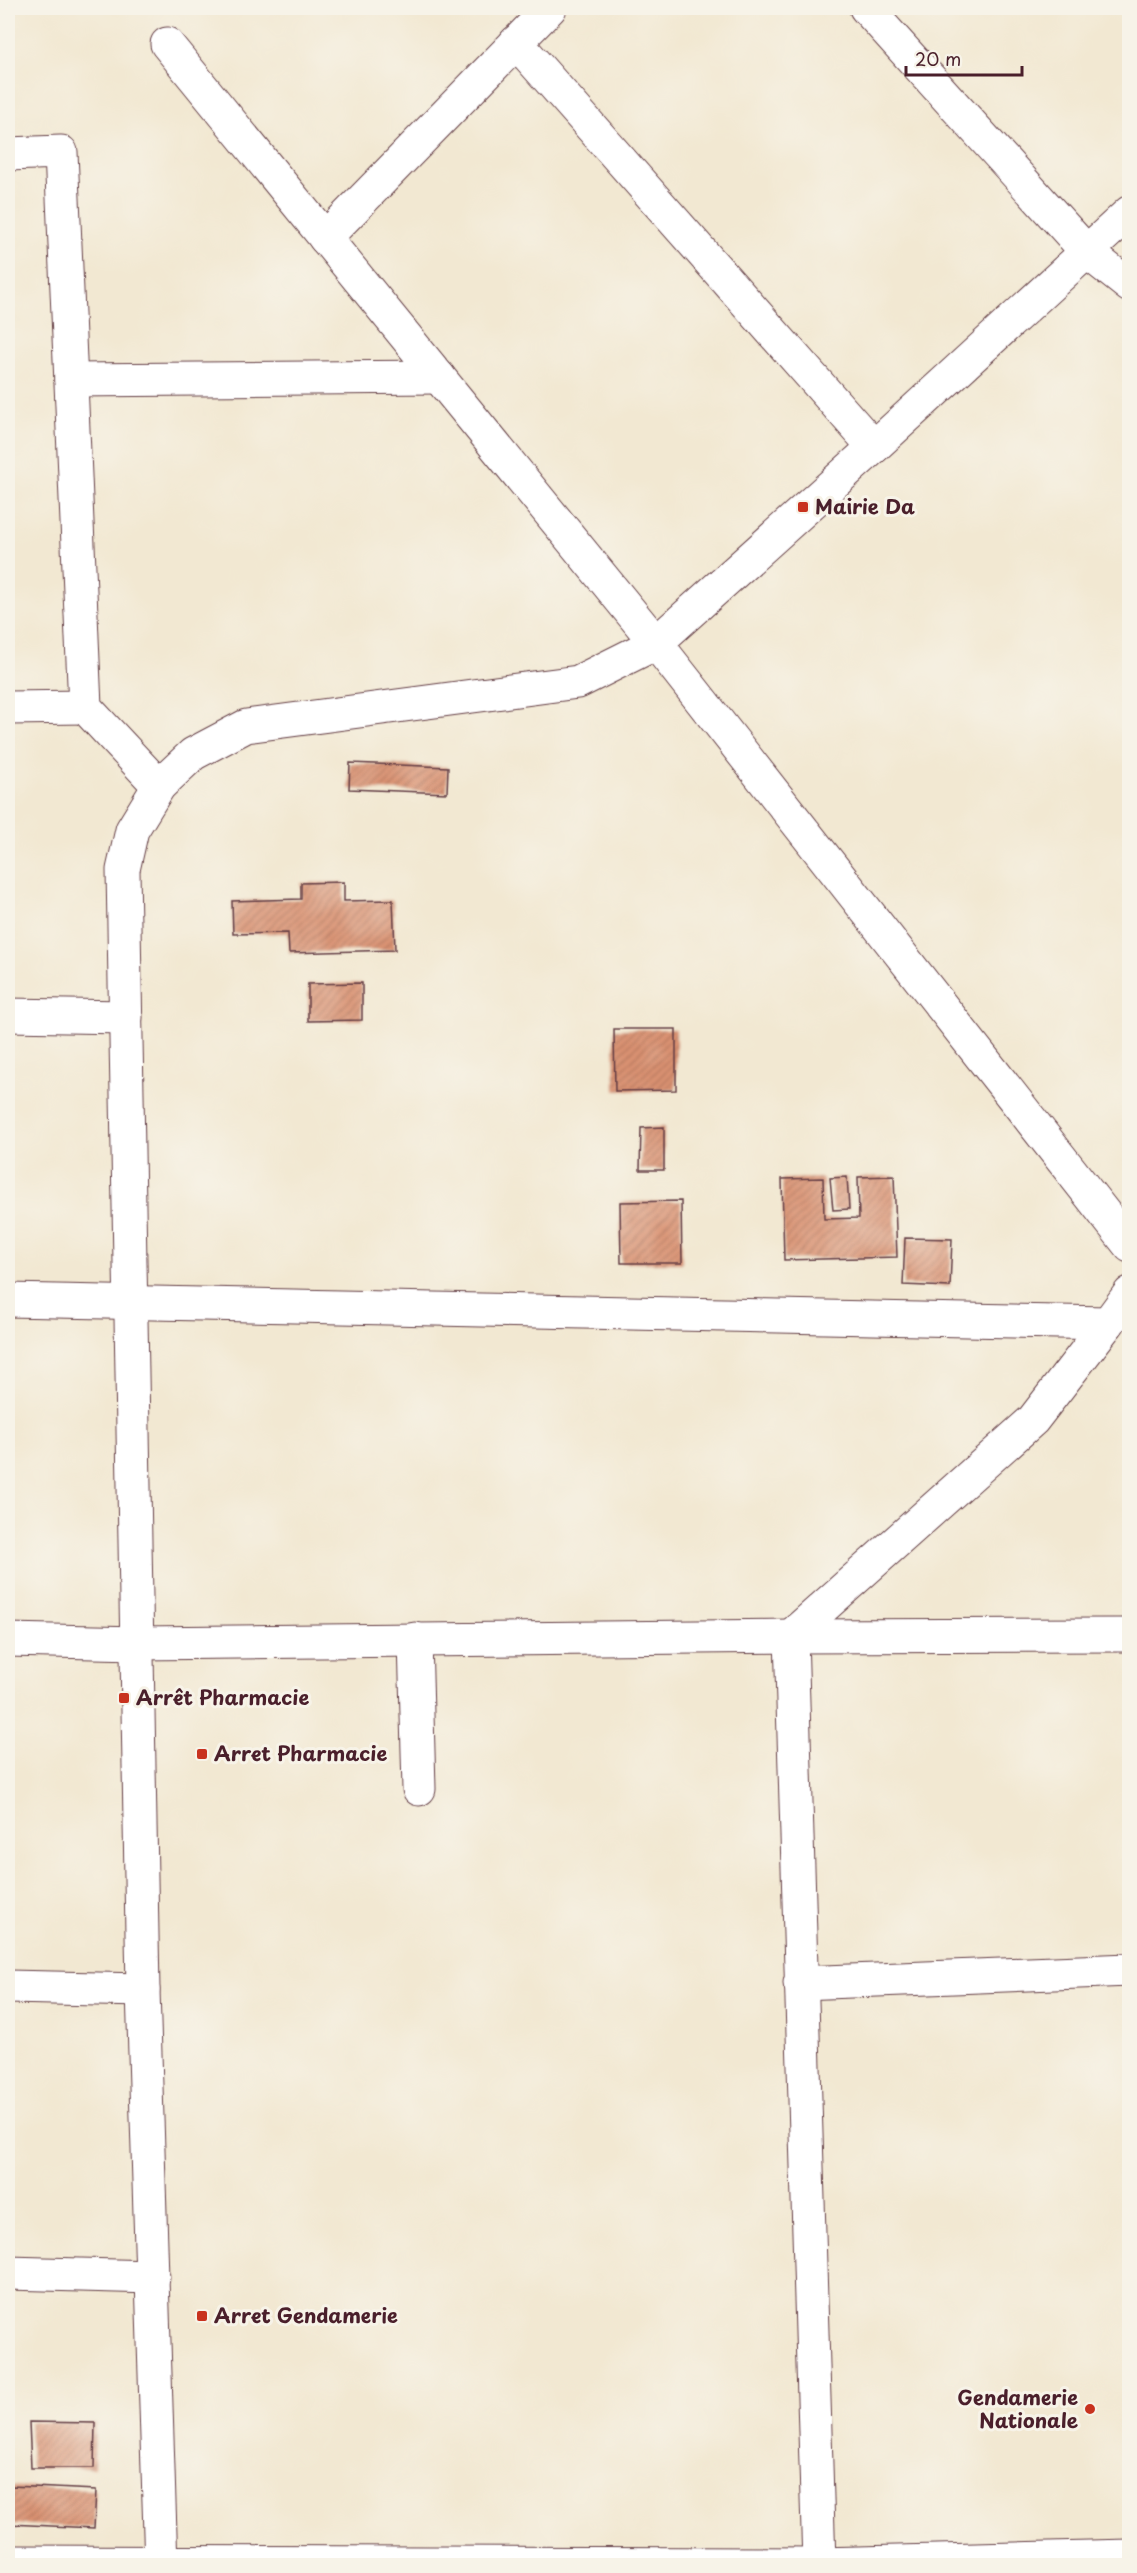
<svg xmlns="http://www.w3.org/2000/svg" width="1137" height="2573" font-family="'Playpen Sans',sans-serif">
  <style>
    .building { fill: url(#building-hatch) }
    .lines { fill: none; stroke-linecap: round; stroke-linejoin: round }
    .street-casing { stroke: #633d44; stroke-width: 35 }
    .secondary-casing { stroke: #633d44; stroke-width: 35 }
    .street { stroke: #fff; stroke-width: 33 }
    .secondary { stroke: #fff; stroke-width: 33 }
    .poi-dot { fill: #c8321e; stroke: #f7f3e8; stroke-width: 2 }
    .labels { text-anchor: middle; stroke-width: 6; stroke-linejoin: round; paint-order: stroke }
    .poi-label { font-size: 20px; font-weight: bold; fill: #4a1f2b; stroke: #f7f3e8; text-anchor: start }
  </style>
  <defs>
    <pattern id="building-hatch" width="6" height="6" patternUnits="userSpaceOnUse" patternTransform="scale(1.5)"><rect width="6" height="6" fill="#d99171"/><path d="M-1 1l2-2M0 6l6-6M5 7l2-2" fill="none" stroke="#b2765d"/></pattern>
  </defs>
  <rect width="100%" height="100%" fill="#f7f3e8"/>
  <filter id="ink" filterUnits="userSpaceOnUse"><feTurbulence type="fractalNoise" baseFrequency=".0167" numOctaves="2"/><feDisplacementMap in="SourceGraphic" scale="12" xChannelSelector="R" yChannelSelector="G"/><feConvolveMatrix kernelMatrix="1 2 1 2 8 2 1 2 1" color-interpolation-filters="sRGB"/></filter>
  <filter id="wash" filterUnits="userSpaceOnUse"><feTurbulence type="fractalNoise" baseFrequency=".008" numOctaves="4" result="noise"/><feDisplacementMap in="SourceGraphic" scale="24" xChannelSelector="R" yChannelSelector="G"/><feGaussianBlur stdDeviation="1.35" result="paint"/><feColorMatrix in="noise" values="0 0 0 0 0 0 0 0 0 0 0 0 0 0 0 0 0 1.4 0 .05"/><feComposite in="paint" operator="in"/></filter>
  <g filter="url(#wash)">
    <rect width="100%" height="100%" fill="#f2e8d2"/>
    <g id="blocks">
      <g class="building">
        <path d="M350,763L448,767L447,793L349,789Z"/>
        <path d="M344,882V901L393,900L395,950L289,953L288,933L233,934L232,901L301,899V883Z"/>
        <path d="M362,983V1020L308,1021V984Z"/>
        <path d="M614,1029H676V1090L615,1091Z"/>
        <path d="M664,1127V1170H640L641,1128Z"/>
        <path d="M894,1176L897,1257L784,1260L782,1179L823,1178L824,1219L859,1218L858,1177Z"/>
        <path d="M847,1177L849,1209L833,1210L830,1178Z"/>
        <path d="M681,1201L682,1263H621L620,1202Z"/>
        <path d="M905,1238L952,1239L950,1287L903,1285Z"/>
        <path d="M29,2422L95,2423L94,2468H31Z"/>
        <path d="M11,2486L96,2490L94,2528L9,2524Z"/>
      </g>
    </g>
  </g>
  <g filter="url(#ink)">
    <use href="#blocks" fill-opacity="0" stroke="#633d44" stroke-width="1.5"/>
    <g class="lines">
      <defs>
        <g id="street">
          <path d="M866,8L1087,252L1130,286"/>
          <path d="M516,42L874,447"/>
          <path d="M167,44L656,643L1130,1246"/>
          <path d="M8,154L61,152L85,707L159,786"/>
          <path d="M325,238L550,8"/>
          <path d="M71,380L439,377"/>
          <path d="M8,708L85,707"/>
          <path d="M8,1015L126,1017"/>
          <path d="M8,1300L1108,1323"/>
          <path d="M415,1639L419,1789"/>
          <path d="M8,1640L138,1643L791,1636L1130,1635"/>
          <path d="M800,1983L1130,1970"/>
          <path d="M8,1987L143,1990"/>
          <path d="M8,2273L153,2277"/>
          <path d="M8,2562L819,2564L1130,2556"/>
          <path d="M819,2564L791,1636L1033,1420L1108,1323L1130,1293"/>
        </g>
        <path id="secondary" d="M161,2566L143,1990L123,870L132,830L159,786L193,754L246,726L578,682L656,643L874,447L1130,212"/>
      </defs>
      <use href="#street" class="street-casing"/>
      <use href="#secondary" class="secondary-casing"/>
      <use href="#street" class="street"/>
      <use href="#secondary" class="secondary"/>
    </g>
  </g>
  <g class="poi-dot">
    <rect x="797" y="501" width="12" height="12" rx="3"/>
    <rect x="118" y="1692" width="12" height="12" rx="3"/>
    <rect x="196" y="1748" width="12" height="12" rx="3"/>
    <rect x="196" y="2310" width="12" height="12" rx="3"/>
    <circle cx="1090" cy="2409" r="6"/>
  </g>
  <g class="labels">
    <g class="poi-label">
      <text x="815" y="514">Mairie Da</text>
      <text x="136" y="1705">Arrêt Pharmacie</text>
      <text x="214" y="1761">Arret Pharmacie</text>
      <text x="214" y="2323">Arret Gendamerie</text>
      <text x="1078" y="2405" text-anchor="end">Gendamerie<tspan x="1078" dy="23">Nationale</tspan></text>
    </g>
  </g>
  <rect width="1137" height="2573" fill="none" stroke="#f7f3e8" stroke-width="30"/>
  <path d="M906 66v9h116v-9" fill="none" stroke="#4a1f2b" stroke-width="3"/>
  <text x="915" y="66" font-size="18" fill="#4a1f2b" stroke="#f7f3e8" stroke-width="4.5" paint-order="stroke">20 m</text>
</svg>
